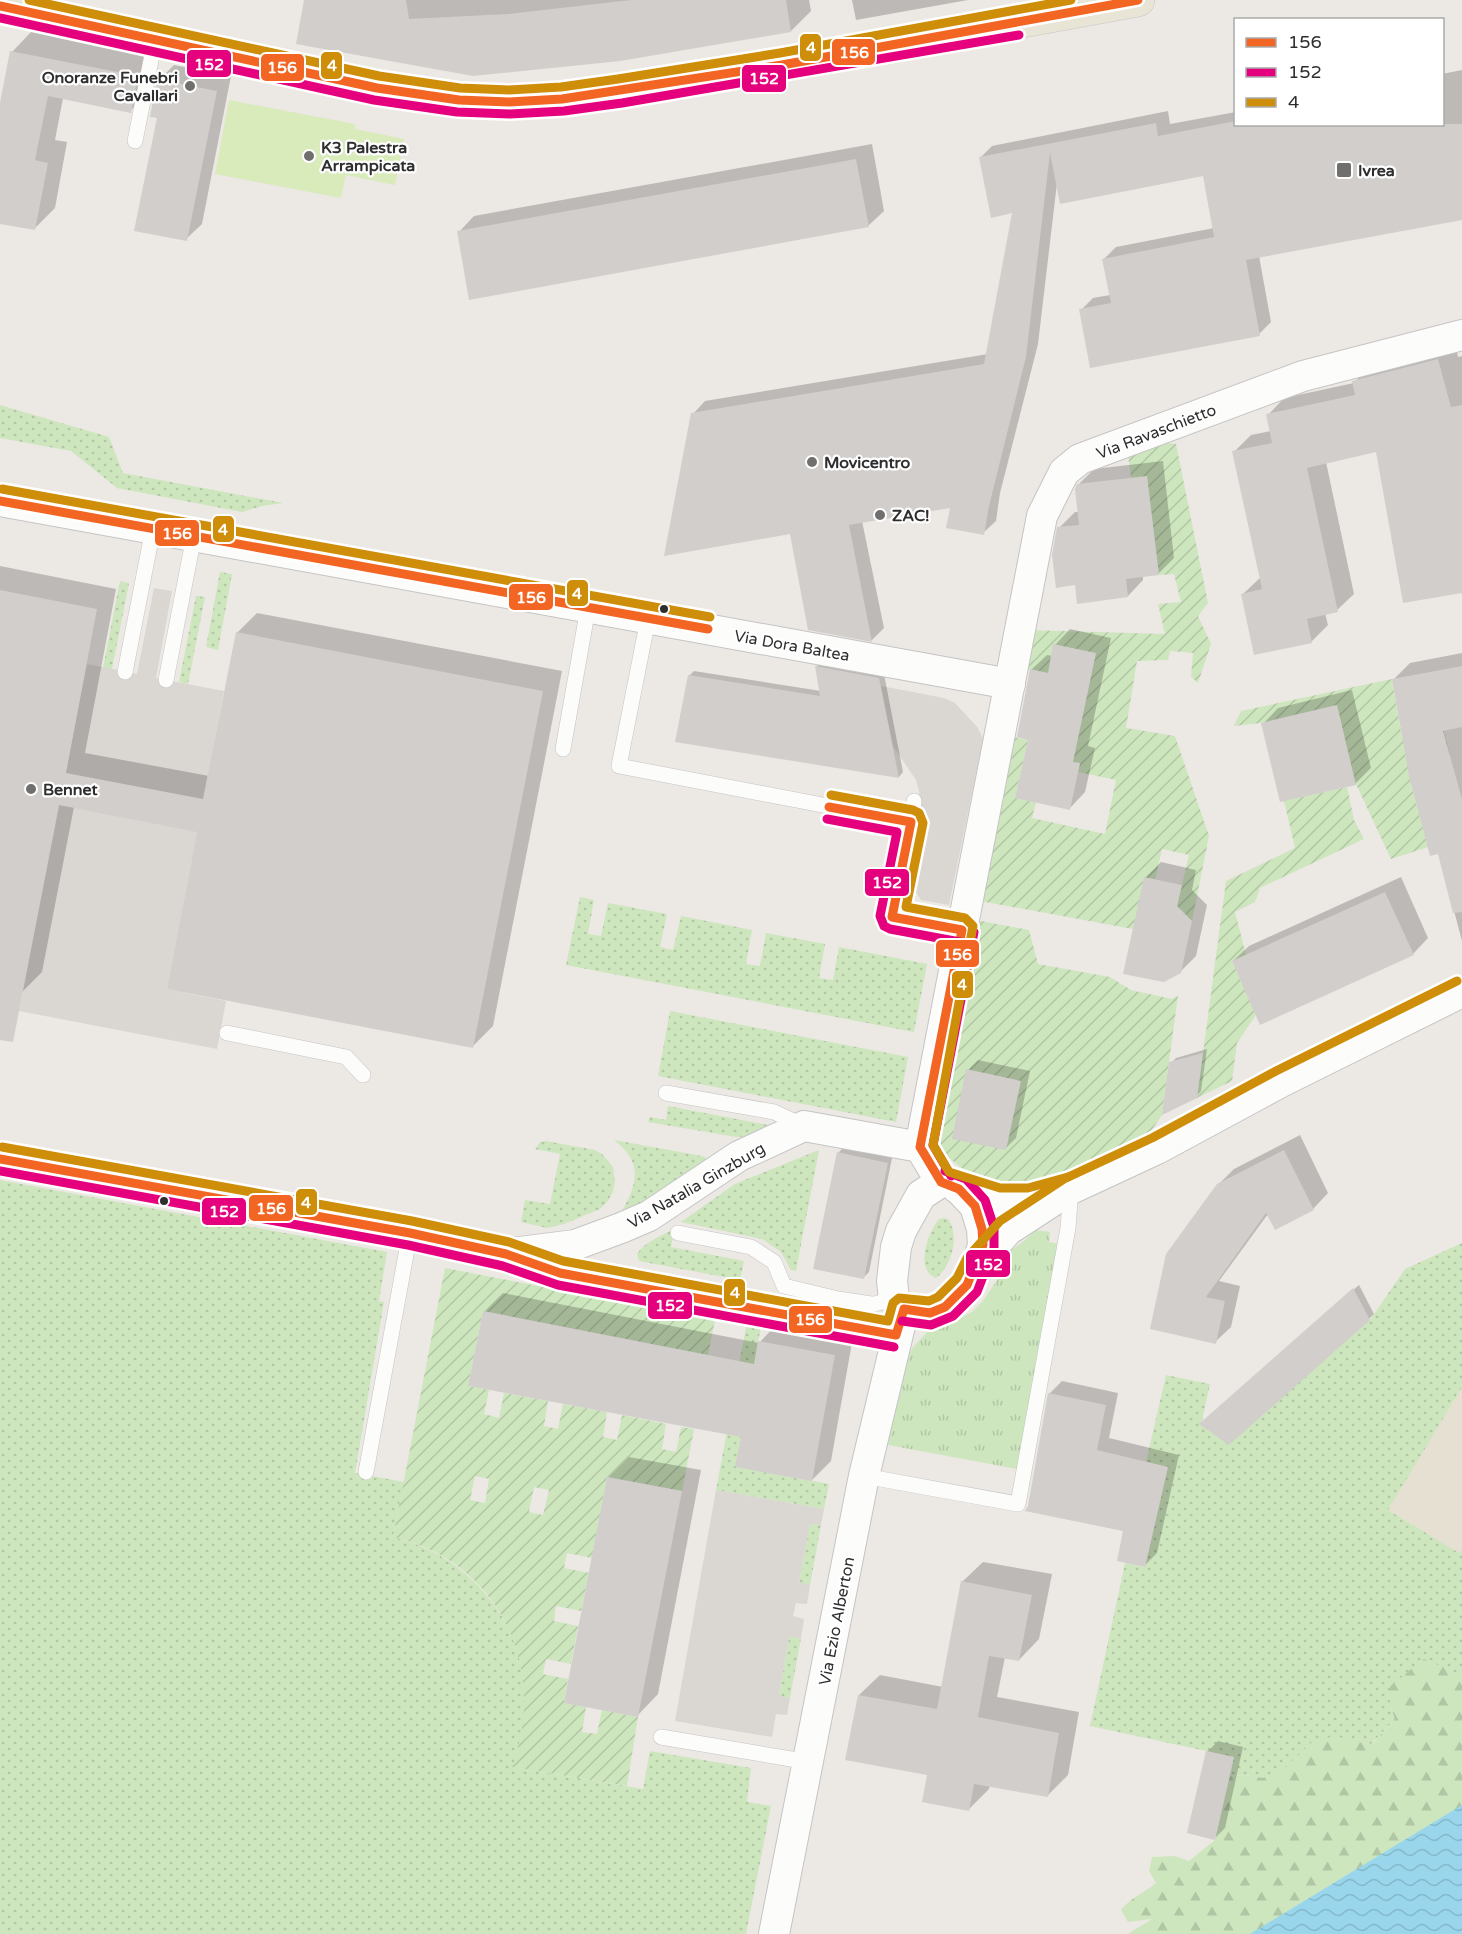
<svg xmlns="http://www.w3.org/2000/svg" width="1462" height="1934" font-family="'Varela Round',sans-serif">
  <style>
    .education { fill: #e6e0d3 }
    .grass { fill: url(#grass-dots) }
    .forest { fill: url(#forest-firs) }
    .park { fill: url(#park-tufts) }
    .garden { fill: url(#garden-furrows); fill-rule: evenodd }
    .pitch { fill: #d9eabb }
    .plaza { fill: #dad6d2 }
    .water { fill: url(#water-waves) }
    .shadow { fill: #0003 }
    .building { fill: #d1cecb }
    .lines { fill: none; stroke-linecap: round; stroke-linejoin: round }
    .lane-casing { stroke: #c5c4c5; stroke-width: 16 }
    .street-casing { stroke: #c5c4c5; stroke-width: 32 }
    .primary-casing { stroke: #c6c5c4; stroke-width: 34 }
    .lane { stroke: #fcfcfb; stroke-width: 15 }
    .street { stroke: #fcfcfb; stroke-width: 30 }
    .primary { stroke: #e8e4d6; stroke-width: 33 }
    .bus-1-casing { stroke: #fff; stroke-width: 14 }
    .bus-2-casing { stroke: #fff; stroke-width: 14 }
    .bus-3-casing { stroke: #fff; stroke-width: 14 }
    .bus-1 { stroke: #f26522; stroke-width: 9 }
    .bus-2 { stroke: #e5007d; stroke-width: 9 }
    .bus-3 { stroke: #cf8e09; stroke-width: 9 }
    .poi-dot { fill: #706f6e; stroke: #fff; stroke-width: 2 }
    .bus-dot { fill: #2e2e2e; stroke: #fff; stroke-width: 2 }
    .labels { text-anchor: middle; stroke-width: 4.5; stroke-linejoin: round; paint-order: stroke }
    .poi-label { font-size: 16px; font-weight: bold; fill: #2e2e2e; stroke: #fff; text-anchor: start }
    .street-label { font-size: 16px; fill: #2e2e2e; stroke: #fff }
    .line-badge { stroke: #fff; stroke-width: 2 }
    .badge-label { font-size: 16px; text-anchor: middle; font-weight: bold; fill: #fff }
  </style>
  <defs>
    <pattern id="grass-dots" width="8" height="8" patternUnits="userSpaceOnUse" patternTransform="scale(1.5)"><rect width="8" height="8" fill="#cee6be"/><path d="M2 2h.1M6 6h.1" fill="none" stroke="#b1c6a4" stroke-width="1.8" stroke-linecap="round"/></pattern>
    <pattern id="forest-firs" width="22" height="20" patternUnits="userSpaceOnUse" patternTransform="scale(1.5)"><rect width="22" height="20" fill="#cee6be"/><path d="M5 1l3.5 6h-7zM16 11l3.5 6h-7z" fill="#b1c6a4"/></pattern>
    <pattern id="park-tufts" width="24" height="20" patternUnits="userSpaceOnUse" patternTransform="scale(1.5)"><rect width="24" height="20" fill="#cee6be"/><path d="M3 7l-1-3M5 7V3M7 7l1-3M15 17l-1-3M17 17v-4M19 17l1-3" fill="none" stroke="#b1c6a4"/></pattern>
    <pattern id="garden-furrows" width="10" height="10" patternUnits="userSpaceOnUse" patternTransform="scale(1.5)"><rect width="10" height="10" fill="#cee6be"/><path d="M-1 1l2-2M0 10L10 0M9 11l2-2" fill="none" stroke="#b1c6a4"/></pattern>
    <pattern id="water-waves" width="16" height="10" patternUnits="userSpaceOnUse" patternTransform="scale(1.5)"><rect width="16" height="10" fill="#99d6ec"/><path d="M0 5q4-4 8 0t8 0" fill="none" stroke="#84b8cb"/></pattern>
  </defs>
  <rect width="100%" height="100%" fill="#ece8e4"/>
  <path class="education" d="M1462,1360V1675L1329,1614Z"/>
  <g class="grass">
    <path d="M0,405L109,437L123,473L283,503L262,506L242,512L117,488L71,451L0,438Z"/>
    <path d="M220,572L232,574L218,650L206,647Z"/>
    <path d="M120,581L129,583L112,669L103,668Z"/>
    <path d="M196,596L205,597L188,684L179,682Z"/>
    <path d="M580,897L594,900L588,934L601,936L608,903L667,914L660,947L673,950L681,916L752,930L746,964L760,966L766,933L825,944L819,978L833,980L839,947L927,964L914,1032L566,965Z"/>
    <path d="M670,1011L908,1057L896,1122L658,1076Z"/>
    <path d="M668,1106L768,1125L769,1127L752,1136L736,1137L648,1122L650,1117L666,1120Z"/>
    <path d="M614,1140L702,1156L711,1161L617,1220C634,1191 648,1165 614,1140Z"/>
    <path d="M546,1141L595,1150L602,1154L613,1167L615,1183L613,1191L608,1201L600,1209L564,1224L547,1228L521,1222L525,1200L550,1204L560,1154L535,1149L540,1142Z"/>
    <path d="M819,1150L796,1271L791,1270L781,1252L762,1239L681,1222L735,1184Z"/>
    <path d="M0,1180L387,1252L379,1301L384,1302L355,1473L404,1482L393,1537C477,1557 535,1636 524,1722C522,1738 517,1752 513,1767L643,1789L650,1751L751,1768L747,1802L771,1806L746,1934H0Z"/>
    <path d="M944,1218L948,1219C960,1236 952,1265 936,1278C914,1270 928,1232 939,1219Z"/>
    <path d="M675,1228L671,1247L744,1261L740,1280L639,1261L637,1254C644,1242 662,1236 675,1228Z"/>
    <path d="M1462,1243V1387L1388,1510L1459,1553L1462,1550V1675L1453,1673L1390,1705L1395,1719L1370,1745L1358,1742L1263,1778L1244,1775L1230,1776L1234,1757L1090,1726L1125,1563L1145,1567L1168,1467L1146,1462L1166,1375L1210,1384L1201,1425L1370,1320L1405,1269Z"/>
    <path d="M747,1323L761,1326L751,1382L736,1379Z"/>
    <path d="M730,1415L744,1418L736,1467L829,1484L824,1509L716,1490Z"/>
    <path d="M810,1524L821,1525L810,1585L799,1583Z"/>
    <path d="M789,1636L801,1638L790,1698L779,1696Z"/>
  </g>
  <path class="forest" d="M1424,1659L1462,1675V1807L1253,1934H1128L1152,1919L1128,1922L1121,1910C1130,1898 1144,1893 1156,1883L1149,1871L1152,1857L1175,1856L1189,1861L1215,1840L1230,1776L1244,1775L1263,1778L1285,1768L1313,1741L1335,1736L1371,1745L1395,1719L1390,1705L1389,1687Z"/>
  <path class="park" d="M1035,1230L1050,1232L1049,1242L1059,1244L1017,1469L888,1445L905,1362L913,1347L930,1329L951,1323L972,1312L982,1302L1002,1273L1010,1251L1024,1241Z"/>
  <g class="garden">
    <path d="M1167,443L1176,444L1208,603L1198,616L1211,644L1198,683L1191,677L1193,653L1170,651L1168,660L1137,661L1126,728L1175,736L1209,836L1192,921L1177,906L1189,855L1162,849L1155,880L1144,878L1133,929L980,901L1013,737L1028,740L1015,798L1036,802L1032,818L1105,834L1116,780L1078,772L1080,763L1073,762L1054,644L1048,673L1019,668L1027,630L1165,634L1158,604L1181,602L1174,574L1159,575L1147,477L1131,478L1128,455Z"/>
    <path d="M1392,679L1402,738L1444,731L1450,754L1413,764L1411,784L1428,847L1391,859L1356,784L1335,728L1342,727L1337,705L1261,723L1234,726L1241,711Z"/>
    <path d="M1347,787L1354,820L1364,839L1260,888L1255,902L1235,912L1246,955L1232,961L1256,1015L1237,1043L1232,1081L1197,1098L1226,881L1295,848L1284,801Z"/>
    <path d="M976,920L1029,930L1038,964L1110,977L1131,990L1172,999L1178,995L1162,1115L1149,1134L1062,1178L1013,1183L991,1180L960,1167L947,1156L939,1145L936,1135Z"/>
    <path d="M445,1268L715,1320L708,1355L483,1311L468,1386L489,1390L484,1414L499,1418L504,1393L548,1401L544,1426L558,1429L563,1404L607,1412L603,1437L617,1440L622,1415L666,1424L662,1449L676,1452L681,1427L694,1429L682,1491L607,1477L592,1558L567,1553L564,1568L589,1573L581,1611L556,1606L554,1621L578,1626L571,1664L546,1659L543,1674L568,1679L564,1702L586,1707L582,1732L597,1734L602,1710L638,1717L627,1786L512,1767C549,1668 499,1561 393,1537ZM475,1476L489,1479L485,1503L470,1500ZM534,1487L549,1490L543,1515L529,1512Z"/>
  </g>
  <path class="pitch" d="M229,100L355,124V129L404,139L395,185L346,175L341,198L215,174Z"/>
  <g class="plaza">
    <path d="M154,588L172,591L156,678L224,691L167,989L226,1001L217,1049L19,1011L87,664L137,674Z"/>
    <path d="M881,686L944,698L955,703L978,728L983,739L949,905L921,900L915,890L909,865L920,801L919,791L916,780L893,746Z"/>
    <path d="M716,1490L824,1509L821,1525L810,1524L799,1582L810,1585L807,1604L796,1603L793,1616L804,1619L801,1638L789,1637L779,1695L790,1698L787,1715L776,1714L772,1737L675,1721Z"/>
  </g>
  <path class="water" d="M1462,1805V1934H1250Z"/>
  <g class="shadow">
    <path d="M306,0H809L811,11L791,31L620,60Z"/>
    <path d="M852,0H968L856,20Z"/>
    <path d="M32,31L158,55L151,91L130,111L63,98L55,140L67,142L55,208L34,229L0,222V111L12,52Z"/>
    <path d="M174,65L231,76L202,224L186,239L159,117V80Z"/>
    <path d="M1462,70V218L1259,256L1271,322L1259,334L1081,310L1093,298L1110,295L1104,259L1116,247L1214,228L1204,175L1057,183L1038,344L1000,493L996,521L983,533L952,506L862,521L884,628L872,640L809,629L791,533L693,414L705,401L988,354L1014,211L980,158L992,146L1168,111L1170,124L1236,112V124H1442V74Z"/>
    <path d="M872,144L884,211L868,226L459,232L474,216Z"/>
    <path d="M1455,343L1458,357L1462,356V594L1377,450L1326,462L1354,594L1337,610L1325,613L1328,625L1311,642L1243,594L1261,577L1234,452L1251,435L1271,431L1268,415L1284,398L1354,383L1370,365Z"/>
    <path d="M1163,461L1174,558L1158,574L1143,576V580L1128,596L1076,584L1059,528L1075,512H1079L1078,485L1094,469Z"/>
    <path d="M0,566L116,589L85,753L209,776L237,633L257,613L562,671L493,1026L473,1046L199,831L74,807L42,972L22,992L0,988Z"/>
    <path d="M1070,629L1111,638L1088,746L1095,748L1085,792L1070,808L1029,738L1031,670L1047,655L1053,656L1055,645Z"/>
    <path d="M1462,653V941L1393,680L1410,663Z"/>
    <path d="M821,662L884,674L903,772L899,777L676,741L689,676L694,671L821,691L816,667Z"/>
    <path d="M1352,690L1371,768L1355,784L1263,724L1278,708Z"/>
    <path d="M1161,862L1196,870L1192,890L1207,905L1196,956L1180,972L1145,878Z"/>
    <path d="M1401,877L1428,938L1413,954L1233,961L1249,946Z"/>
    <path d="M1207,1049L1201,1091L1196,1097L1171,1063L1176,1058Z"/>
    <path d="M978,1060L1030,1071L1016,1138L1006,1148L968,1070Z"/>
    <path d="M1300,1135L1328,1193L1313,1209L1268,1214L1219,1281L1240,1286L1231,1327L1215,1342L1167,1255L1218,1185L1234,1169Z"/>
    <path d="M843,1148L892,1158L869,1272L864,1277L838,1153Z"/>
    <path d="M1359,1285L1374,1314L1369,1319L1206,1419Z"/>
    <path d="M503,1293L759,1343L778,1323L853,1337L831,1461L812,1480L742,1436L484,1312Z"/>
    <path d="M1062,1381L1118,1393L1109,1438L1179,1455L1157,1553L1144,1566L1049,1394Z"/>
    <path d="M629,1457L701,1470L658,1694L638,1715L565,1701L609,1477Z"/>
    <path d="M983,1562L1052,1574L1039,1639L1019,1660L1005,1657L997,1697L1079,1712L1068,1775L1047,1796L990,1785L989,1789L968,1810L928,1774L859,1695L880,1675L943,1687L962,1582Z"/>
    <path d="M1218,1741L1243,1747L1225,1828L1215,1838L1207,1752Z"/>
  </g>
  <g class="building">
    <path d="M304,0H406L409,19L508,14L631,0H786L791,32L620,61L473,76L296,44Z"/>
    <path d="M10,51L138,76L131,113L48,96L35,160L48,163L35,230L0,224V103Z"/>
    <path d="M157,79L217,91L187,241L134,231L157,118L150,117Z"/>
    <path d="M1236,121V124H1462V220L1246,260L1260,336L1090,368L1079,309L1111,303L1102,259L1214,237L1203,176L1060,204L1050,153L1026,357L989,506L984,535L946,528L950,508L849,525L872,642L808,630L790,534L664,556L691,413L984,364L1012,213L991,218L979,157L1156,123L1158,136Z"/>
    <path d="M856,159L869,227L469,300L457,231Z"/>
    <path d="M1438,359L1451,407L1462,405V593L1403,603L1376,452L1307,468L1338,612L1307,619L1312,643L1254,655L1241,594L1262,589L1232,451L1272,443L1266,414L1355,395L1352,381Z"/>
    <path d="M1147,476L1159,575L1126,579L1128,597L1077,604L1075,585L1056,588L1052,555L1057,527L1079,525L1075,489L1077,484Z"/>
    <path d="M0,590L97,609L66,773L203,799L236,632L543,691L473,1048L167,989L197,832L59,805L13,1042L0,1040Z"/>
    <path d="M1053,644L1096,653L1073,762L1080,763L1070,810L1015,798L1028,740L1017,737L1030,669L1048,673Z"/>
    <path d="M815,666L879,678L899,778L675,742L688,675L820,696Z"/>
    <path d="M1462,666V727L1443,731L1462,799V912L1453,913L1438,854L1430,856L1409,776L1392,679Z"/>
    <path d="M1337,705L1356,785L1280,802L1261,723Z"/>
    <path d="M1144,877L1182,885L1177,906L1192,921L1181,973L1164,982L1123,974Z"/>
    <path d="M1385,892L1414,955L1260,1025L1232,961Z"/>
    <path d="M1203,1053L1197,1098L1162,1115L1169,1062Z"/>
    <path d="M966,1069L1021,1081L1006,1150L952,1139Z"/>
    <path d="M1284,1150L1314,1210L1275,1230L1266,1213L1206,1297L1225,1301L1216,1344L1150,1329L1166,1254L1217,1184Z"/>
    <path d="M837,1152L888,1163L864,1279L813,1269Z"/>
    <path d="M1353,1288L1370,1320L1229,1445L1199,1424Z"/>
    <path d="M483,1311L754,1364L758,1341L835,1355L812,1481L735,1467L741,1437L468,1386Z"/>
    <path d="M1048,1393L1106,1405L1097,1450L1168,1467L1145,1567L1117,1561L1123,1531L1025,1511L1028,1506Z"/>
    <path d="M607,1477L682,1491L638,1717L564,1703Z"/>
    <path d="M961,1581L1032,1595L1019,1661L989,1656L978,1717L1059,1733L1048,1797L974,1784L969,1811L922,1802L927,1775L845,1760L858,1695L937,1709Z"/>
    <path d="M1206,1751L1234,1757L1215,1840L1187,1833Z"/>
  </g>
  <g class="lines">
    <defs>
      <g id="lane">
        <path d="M135,141L155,40"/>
        <path d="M648,619L619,766L911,822L892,917L962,930"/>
        <path d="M125,672L153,529"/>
        <path d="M166,680L194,536"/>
        <path d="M563,749L588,608"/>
        <path d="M911,822L914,801"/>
        <path d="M227,1033L346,1057L363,1075"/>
        <path d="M666,1093L774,1112L804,1126"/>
        <path d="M678,1233L751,1247L774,1262L784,1286L838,1299L871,1304L870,1305L894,1299"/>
        <path d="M366,1472L410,1233"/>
        <path d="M864,1476L1018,1504L1068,1228L1071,1189"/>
        <path d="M661,1737L809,1762"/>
      </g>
      <g id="street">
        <path d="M0,501L1010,684"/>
        <path d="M0,1159L410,1233L506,1254L560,1273L896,1335"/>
        <path d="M941,1182L920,1147L1042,516L1064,472L1080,459L1303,376L1462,335"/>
        <path d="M941,1182L921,1195L901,1231L896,1247L892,1281L894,1299L904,1309L930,1313L945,1307L967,1285L977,1265L983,1245L982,1229L975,1206L959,1189"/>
        <path d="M957,1188L998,1200H1030L1056,1193"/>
        <path d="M512,1253L575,1245L621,1228L649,1216L739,1156L804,1126L920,1147"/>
        <path d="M977,1265L1008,1230L1071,1189L1157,1149L1281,1082L1462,992"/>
        <path d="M774,1934L864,1476L904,1309"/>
      </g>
      <path id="primary" d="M0,6L377,88L459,100L509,102L562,99L620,91L782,65L1138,0"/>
    </defs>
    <use href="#lane" class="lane-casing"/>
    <use href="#street" class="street-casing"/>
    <use href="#primary" class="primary-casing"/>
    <use href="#lane" class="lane"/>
    <use href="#street" class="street"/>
    <use href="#primary" class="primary"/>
    <defs>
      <g id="bus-1">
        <path d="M0,6L377,88L459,100L509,102L562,99L782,65L1138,0"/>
        <path d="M0,501L708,629"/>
        <path d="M0,1159L410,1233L506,1254L560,1273L896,1335L904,1309L930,1313L945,1307L967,1285L983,1245L982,1229L975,1206L959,1189L941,1182L920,1147L962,930L892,917L911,822L829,807"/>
      </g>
      <g id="bus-2">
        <path d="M0,18L374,100L457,112L510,114L564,111L622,103L1019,35"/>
        <path d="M827,819L897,832L880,916L884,926L890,929L960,942"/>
        <path d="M0,1171L408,1245L503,1266L558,1285L894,1347"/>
        <path d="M951,1176L933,1145L974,932"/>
        <path d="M902,1321L931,1325L953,1316L977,1292L994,1248V1227L985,1200L966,1179L945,1171"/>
      </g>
      <g id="bus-3">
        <path d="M29,0L379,76L460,88L509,90L561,87L618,79L780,53L1071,0"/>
        <path d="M2,489L710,617"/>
        <path d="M831,795L913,810L919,813L923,823L906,907L965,918L973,926L933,1145L949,1172L1000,1188H1028L1068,1177"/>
        <path d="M2,1147L412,1221L509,1242L563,1261L888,1321L893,1303L899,1298L929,1301L938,1297L957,1278L967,1258L1000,1221L1064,1179L1152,1138L1276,1071L1457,981"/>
      </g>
    </defs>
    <use href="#bus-1" class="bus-1-casing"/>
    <use href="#bus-2" class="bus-2-casing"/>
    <use href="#bus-3" class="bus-3-casing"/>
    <use href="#bus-1" class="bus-1"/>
    <use href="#bus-2" class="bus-2"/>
    <use href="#bus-3" class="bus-3"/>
  </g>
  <g class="poi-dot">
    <circle cx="190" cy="86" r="6"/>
    <circle cx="309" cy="156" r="6"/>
    <rect x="1336" y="162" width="16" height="16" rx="3"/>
    <circle cx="812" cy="462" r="6"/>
    <circle cx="880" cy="515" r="6"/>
    <circle cx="31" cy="789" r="6"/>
  </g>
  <g class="bus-dot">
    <circle cx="664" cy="609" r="5"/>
    <circle cx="164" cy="1201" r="5"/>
  </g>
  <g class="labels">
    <g class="poi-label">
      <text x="178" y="83" text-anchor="end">Onoranze Funebri<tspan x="178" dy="18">Cavallari</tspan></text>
      <text x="321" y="153">K3 Palestra<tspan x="321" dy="18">Arrampicata</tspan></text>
      <text x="1358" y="176">Ivrea</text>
      <text x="824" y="468">Movicentro</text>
      <text x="892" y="521">ZAC!</text>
      <text x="43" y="795">Bennet</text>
    </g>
    <g class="street-label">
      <text transform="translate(1156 431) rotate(-21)" y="6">Via Ravaschietto</text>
      <text transform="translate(792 645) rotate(10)" y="6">Via Dora Baltea</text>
      <text transform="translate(696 1185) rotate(-30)" y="6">Via Natalia Ginzburg</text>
      <text transform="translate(836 1621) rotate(-79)" y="6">Via Ezio Alberton</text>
    </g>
  </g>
  <g class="line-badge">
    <rect x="799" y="33" width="23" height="29" rx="6" fill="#cf8e09"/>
    <rect x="831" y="38" width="45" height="28" rx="6" fill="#f26522"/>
    <rect x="186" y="49" width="46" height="29" rx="6" fill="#e5007d"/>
    <rect x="320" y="51" width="23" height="29" rx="6" fill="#cf8e09"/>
    <rect x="260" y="53" width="45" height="29" rx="6" fill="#f26522"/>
    <rect x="741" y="64" width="46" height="29" rx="6" fill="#e5007d"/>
    <rect x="212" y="515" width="23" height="28" rx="6" fill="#cf8e09"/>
    <rect x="154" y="519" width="46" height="28" rx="6" fill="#f26522"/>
    <rect x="566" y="579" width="23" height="28" rx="6" fill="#cf8e09"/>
    <rect x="508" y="583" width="46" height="28" rx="6" fill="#f26522"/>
    <rect x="864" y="868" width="46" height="29" rx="6" fill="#e5007d"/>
    <rect x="935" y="939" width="45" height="29" rx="6" fill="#f26522"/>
    <rect x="951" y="970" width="23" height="29" rx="6" fill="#cf8e09"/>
    <rect x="295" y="1188" width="23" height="28" rx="6" fill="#cf8e09"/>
    <rect x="248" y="1194" width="46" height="28" rx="6" fill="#f26522"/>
    <rect x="201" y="1197" width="46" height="29" rx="6" fill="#e5007d"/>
    <rect x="965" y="1249" width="46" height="29" rx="6" fill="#e5007d"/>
    <rect x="723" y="1278" width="23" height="29" rx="6" fill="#cf8e09"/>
    <rect x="647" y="1291" width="46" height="29" rx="6" fill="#e5007d"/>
    <rect x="788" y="1305" width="45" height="29" rx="6" fill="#f26522"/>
  </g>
  <g class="badge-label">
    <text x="811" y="53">4</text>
    <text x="854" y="58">156</text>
    <text x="209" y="70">152</text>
    <text x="332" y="71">4</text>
    <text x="282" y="73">156</text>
    <text x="764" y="84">152</text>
    <text x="223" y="535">4</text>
    <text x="177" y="539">156</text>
    <text x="577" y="599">4</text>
    <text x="531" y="603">156</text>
    <text x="887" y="888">152</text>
    <text x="957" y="960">156</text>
    <text x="962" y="990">4</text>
    <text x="306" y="1208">4</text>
    <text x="271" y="1214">156</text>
    <text x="224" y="1217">152</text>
    <text x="988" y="1270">152</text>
    <text x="735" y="1298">4</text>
    <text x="670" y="1311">152</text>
    <text x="810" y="1325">156</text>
  </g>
  <rect x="1234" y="18" width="210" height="108" fill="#ffffff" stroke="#ababab" stroke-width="1.5"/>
  <rect x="1246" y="38" width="30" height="9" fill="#f26522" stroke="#ababab" stroke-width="1.5"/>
  <text x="1288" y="48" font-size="18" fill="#2e2e2e">156</text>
  <rect x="1246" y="68" width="30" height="9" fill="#e5007d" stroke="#ababab" stroke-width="1.5"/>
  <text x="1288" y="78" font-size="18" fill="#2e2e2e">152</text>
  <rect x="1246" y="98" width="30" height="9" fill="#cf8e09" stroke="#ababab" stroke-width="1.5"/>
  <text x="1288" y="108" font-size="18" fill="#2e2e2e">4</text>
</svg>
